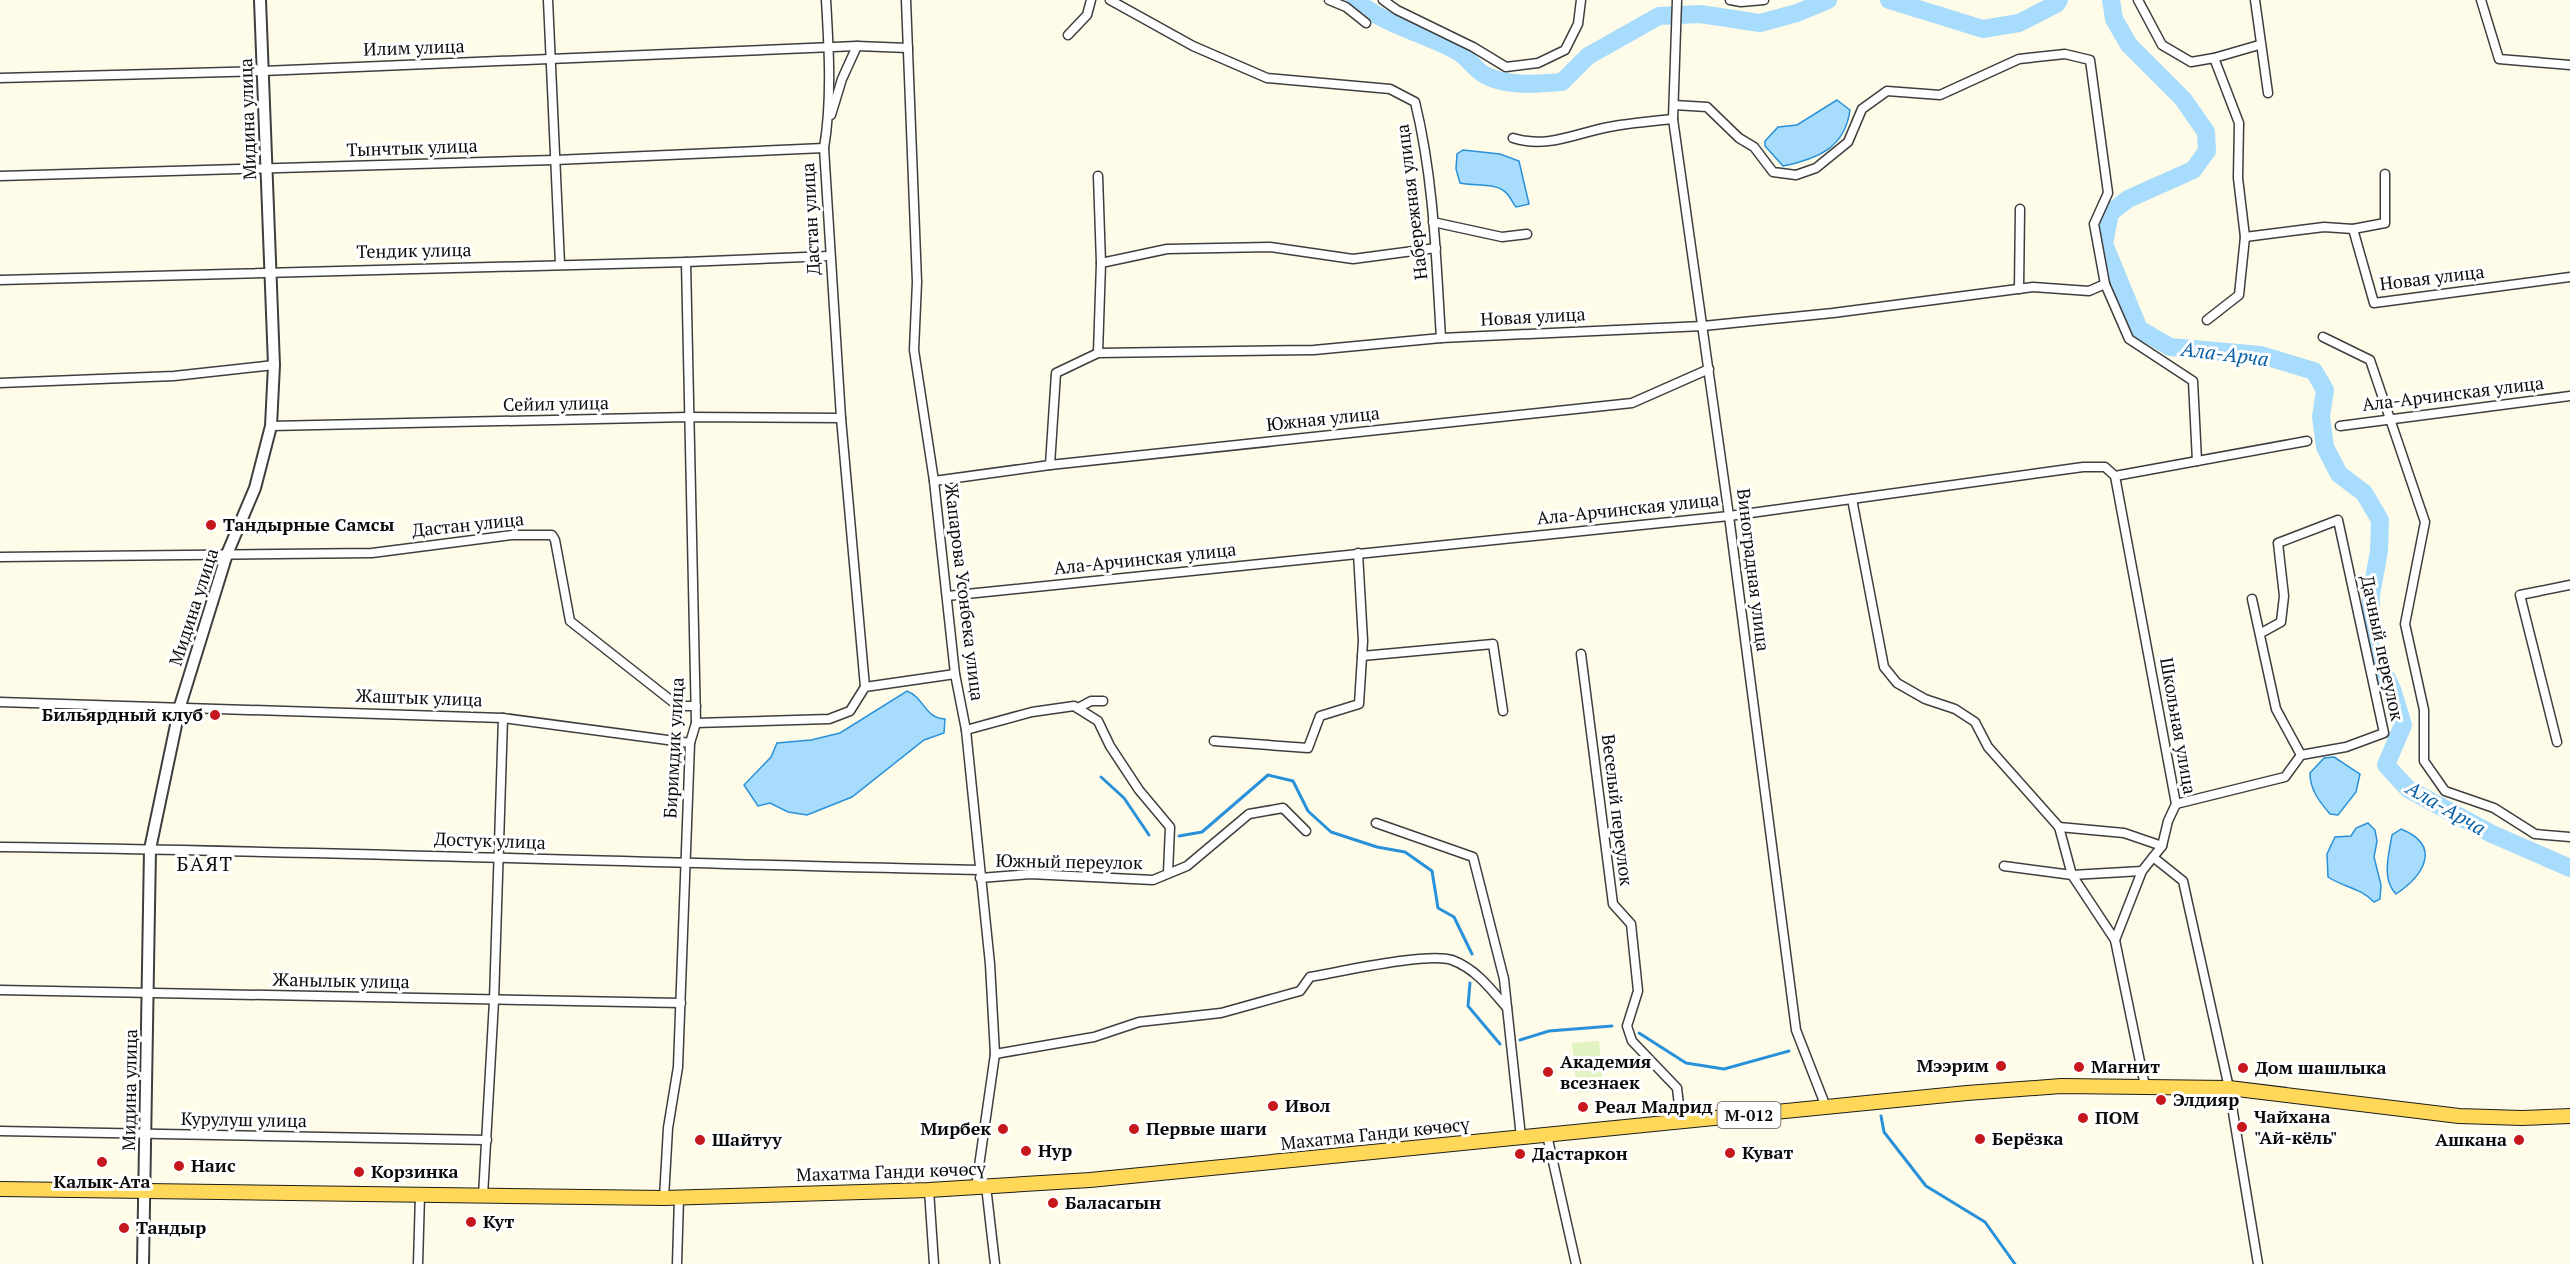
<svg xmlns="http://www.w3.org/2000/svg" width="2570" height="1264" font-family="'PT Serif',serif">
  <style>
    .pitch { fill: #e2f3c2 }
    .water { fill: #a8dcfc; stroke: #2891da; stroke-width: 1.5 }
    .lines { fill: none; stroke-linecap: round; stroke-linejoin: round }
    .stream { stroke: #2891da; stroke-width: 3 }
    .river { stroke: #a8dcfc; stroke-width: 18 }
    .minor-casing { stroke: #3e3e3e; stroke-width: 11 }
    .tertiary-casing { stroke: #3e3e3e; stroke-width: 14 }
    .primary-casing { stroke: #1c1c1c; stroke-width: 16 }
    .minor { stroke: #fff; stroke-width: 8 }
    .tertiary { stroke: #fff; stroke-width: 10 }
    .primary { stroke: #ffd859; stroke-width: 14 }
    .poi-dot { fill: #c7171e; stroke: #fff; stroke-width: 2 }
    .labels { text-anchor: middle; stroke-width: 6; stroke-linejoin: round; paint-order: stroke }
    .shield { fill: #fff; stroke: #545454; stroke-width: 1.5 }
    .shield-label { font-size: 16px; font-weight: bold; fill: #0b0b0b }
    .street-label { font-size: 18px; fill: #0b0b0b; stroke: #fff }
    .poi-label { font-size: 18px; font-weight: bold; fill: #0b0b0b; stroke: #fff; text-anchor: start }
    .water-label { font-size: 20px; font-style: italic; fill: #0a61a7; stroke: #fff }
    .neighbourhood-label { font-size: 20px; letter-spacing: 1.5px; fill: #0b0b0b; stroke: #fff }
  </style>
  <rect width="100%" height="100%" fill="#fffbe9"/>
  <path class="pitch" d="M1599,1041L1603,1091L1577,1093L1572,1043Z"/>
  <g class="water">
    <path d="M1837,100L1850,110C1845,148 1817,159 1783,166L1765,146V141L1778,127L1797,125Z"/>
    <path d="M1463,150L1500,154L1519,161L1529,204L1516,207C1512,202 1509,194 1504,191C1496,183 1472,186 1460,183L1456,169L1457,154Z"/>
    <path d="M907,691C925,698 924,718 945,719L944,733L924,740L852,797L807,815L788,812L770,803L758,806L744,785L771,757L777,743L811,740L840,733Z"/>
    <path d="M2334,757L2360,774L2356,792L2338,815L2330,814C2319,801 2310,790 2310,773L2324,758Z"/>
    <path d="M2368,823L2375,830L2377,841L2374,857L2381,885L2380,899L2374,902C2361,888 2343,887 2328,877L2327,854L2335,837L2351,836L2356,828Z"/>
    <path d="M2401,829C2443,846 2423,876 2396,894C2381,879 2389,854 2392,835Z"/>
  </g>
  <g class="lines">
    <g class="stream">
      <path d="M1101,777L1124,798L1149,835"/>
      <path d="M1179,836L1202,832L1268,775L1293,781L1308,811L1331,832L1377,847L1405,852L1432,871L1438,908L1454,917L1472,954"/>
      <path d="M1470,983L1468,1006L1500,1044"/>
      <path d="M1639,1033L1686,1063L1724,1069L1789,1051"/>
      <path d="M1520,1040L1549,1031L1612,1026"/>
      <path d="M1881,1116L1884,1132L1926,1186L1985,1222L2015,1264"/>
    </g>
    <g class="river">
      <path d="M1355,0C1386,26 1424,33 1457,51C1468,57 1475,70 1485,75C1507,87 1539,84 1562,82L1588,56L1659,16L1700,14L1760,23L1797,13L1828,0"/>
      <path d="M1889,0L1983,29L2019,23L2056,4L2059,0"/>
      <path d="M2111,0L2114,19L2129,45L2183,99L2206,132L2207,151L2193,170L2128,199L2110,213L2104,244L2139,329L2170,347L2261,355L2314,371L2325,390L2321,417L2325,447L2339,474L2364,493L2380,520L2379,551L2371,595L2370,645L2392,689L2403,725L2386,765L2408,789L2492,834L2570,868"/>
    </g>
    <defs>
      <g id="minor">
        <path d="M548,0L560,264"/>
        <path d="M826,0C829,49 832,100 824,148L841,418L865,687"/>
        <path d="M906,0L917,282L914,350L934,481L955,674L966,730L990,964L995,1054L976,1187"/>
        <path d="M1110,0L1193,46L1267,78L1390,89L1415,102C1434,179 1436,259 1441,338"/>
        <path d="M1329,0L1346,7L1366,23"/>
        <path d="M1383,0L1397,10L1473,47L1506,67L1538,63L1565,50L1578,24L1581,0"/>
        <path d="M1677,0L1673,119L1729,516L1796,1030L1826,1107"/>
        <path d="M1730,0L1741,2L1764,0"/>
        <path d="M2138,0L2162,45L2191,62L2214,58L2239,123L2238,178L2245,237L2239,295L2207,320"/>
        <path d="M2255,0L2268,93"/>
        <path d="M2481,0L2499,59L2570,65"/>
        <path d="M1068,35L1087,15L1091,0"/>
        <path d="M2214,58L2259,45"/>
        <path d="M0,78L263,71L857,46L908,48"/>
        <path d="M1674,105L1707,107L1739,138L1754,147L1773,172L1796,175L1816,168L1848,142L1862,109L1887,91L1940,95L2019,59L2065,54L2090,60L2108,193L2094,224L2105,284L2129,339L2193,381L2197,461"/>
        <path d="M831,115L842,79L857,46"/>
        <path d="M1513,138C1547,149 1576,133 1609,127C1630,123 1652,121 1673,119"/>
        <path d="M0,176L555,160L824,148"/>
        <path d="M1098,176L1101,263"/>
        <path d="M1433,222L1502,237L1527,234"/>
        <path d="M2353,229L2385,223V174"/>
        <path d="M2245,237L2324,227L2353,229L2374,303L2570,277"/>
        <path d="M0,280L686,262L829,256"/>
        <path d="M2019,289L2020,209"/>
        <path d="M2323,337L2370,360L2425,522L2405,624L2424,710V761L2445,791L2494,808L2535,834L2570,837"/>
        <path d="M1098,353L1101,263L1167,249L1270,247L1353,259L1436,248"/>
        <path d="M0,383L174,376L274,365"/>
        <path d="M271,426L688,417L841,418"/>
        <path d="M2340,426L2570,396"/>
        <path d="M1050,465L1056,373L1098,353L1314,350L1441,338L1703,326L1833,313L2033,287L2089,291L2105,284"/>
        <path d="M934,481L1050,465L1632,403L1709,369"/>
        <path d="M1852,499L1884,667L1897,683L1925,699L1955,709L1975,722L1988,747L2059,827L2072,875L2142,871L2162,846L2168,821L2176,804L2115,476"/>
        <path d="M0,557L372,553L512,535H552L555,540L570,621L678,706H696"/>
        <path d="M947,596L1729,516L2083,467H2105L2115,476L2307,441"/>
        <path d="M2252,599L2276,709L2301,755"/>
        <path d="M1581,654L1613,904L1631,924L1638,991L1627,1026L1632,1041L1677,1088L1681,1122"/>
        <path d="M1362,656L1493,644L1503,711"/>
        <path d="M0,702L503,718L690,743"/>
        <path d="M1078,708L1091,701H1103"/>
        <path d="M696,723L829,719L850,711L865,687L955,674"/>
        <path d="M966,730L1032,712L1074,706L1098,721L1110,746L1139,790L1170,827L1168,873"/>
        <path d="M1214,741L1308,748L1320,716L1359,704L1363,641L1358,553"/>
        <path d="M2557,742L2520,595L2570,585"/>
        <path d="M2176,804L2285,777L2301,755L2346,747L2384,733L2338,520L2278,543L2284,596L2281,622L2261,633"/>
        <path d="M1376,823L1473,857L1504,979L1521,1137"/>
        <path d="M2059,827L2124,833L2162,846"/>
        <path d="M0,847C326,851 652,863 979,870"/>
        <path d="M2153,857L2183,881L2229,1088L2258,1264"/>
        <path d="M2004,866L2072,875L2115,940L2145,1086"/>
        <path d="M980,878L1030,874L1153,880L1187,866L1249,814L1283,808L1306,831"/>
        <path d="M2115,940L2142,871"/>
        <path d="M0,990L681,1003"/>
        <path d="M995,1054L1094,1037L1139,1022L1221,1013L1300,991L1310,977C1339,972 1428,952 1452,960C1476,969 1491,989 1507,1008"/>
        <path d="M0,1131L487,1140"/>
        <path d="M1547,1135L1576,1264"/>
        <path d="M986,1186L995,1264"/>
        <path d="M929,1190L934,1264"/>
        <path d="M483,1196L494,1001L503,718"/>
        <path d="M664,1198L668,1128L678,1067L690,743L696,723L686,262"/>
        <path d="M418,1264L420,1195"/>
        <path d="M677,1264L679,1198"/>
      </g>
      <path id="tertiary" d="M143,1264L150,849L180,706L227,554L255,488L271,426L274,365L260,0"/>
      <path id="primary" d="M0,1189L664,1198L929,1190L1090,1180L1967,1093L2061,1086L2229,1088L2459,1116L2522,1118L2570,1116"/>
    </defs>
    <use href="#minor" class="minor-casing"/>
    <use href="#tertiary" class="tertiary-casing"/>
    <use href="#primary" class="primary-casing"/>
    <use href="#minor" class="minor"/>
    <use href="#tertiary" class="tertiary"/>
    <use href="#primary" class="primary"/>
  </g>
  <g class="poi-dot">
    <circle cx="211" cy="525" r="6"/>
    <circle cx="215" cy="715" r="6"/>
    <circle cx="2001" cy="1066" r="6"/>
    <circle cx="2079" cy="1067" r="6"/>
    <circle cx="2243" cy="1068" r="6"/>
    <circle cx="1548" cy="1072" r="6"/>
    <circle cx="2161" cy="1100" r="6"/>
    <circle cx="1273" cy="1106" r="6"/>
    <circle cx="1583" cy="1107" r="6"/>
    <circle cx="2083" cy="1118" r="6"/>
    <circle cx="2242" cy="1127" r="6"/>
    <circle cx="1003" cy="1129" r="6"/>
    <circle cx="1134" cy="1129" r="6"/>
    <circle cx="1980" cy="1139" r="6"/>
    <circle cx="700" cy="1140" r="6"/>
    <circle cx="2519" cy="1140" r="6"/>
    <circle cx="1026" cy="1151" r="6"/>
    <circle cx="1730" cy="1153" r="6"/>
    <circle cx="1520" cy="1154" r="6"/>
    <circle cx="102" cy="1162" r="6"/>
    <circle cx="179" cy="1166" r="6"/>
    <circle cx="359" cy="1172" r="6"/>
    <circle cx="1053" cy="1203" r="6"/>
    <circle cx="471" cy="1222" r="6"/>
    <circle cx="124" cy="1228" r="6"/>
  </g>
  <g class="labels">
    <rect class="shield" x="1717.5" y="1102" width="63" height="26" rx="4.5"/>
    <g class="shield-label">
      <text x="1749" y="1121">М-012</text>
    </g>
    <g class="street-label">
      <text transform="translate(414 48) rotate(-2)" y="6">Илим улица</text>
      <text transform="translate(248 119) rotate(-92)" y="6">Мидина улица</text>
      <text transform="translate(412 148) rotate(-2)" y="6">Тынчтык улица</text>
      <text transform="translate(1412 202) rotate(-97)" y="6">Набережная улица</text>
      <text transform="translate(811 219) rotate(-93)" y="6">Дастан улица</text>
      <text transform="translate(414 251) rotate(-1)" y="6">Тендик улица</text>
      <text transform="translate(2432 278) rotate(-7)" y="6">Новая улица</text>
      <text transform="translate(1533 317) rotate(-3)" y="6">Новая улица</text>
      <text transform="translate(2453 394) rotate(-7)" y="6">Ала-Арчинская улица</text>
      <text transform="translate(556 404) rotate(-1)" y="6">Сейил улица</text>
      <text transform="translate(1323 419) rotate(-6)" y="6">Южная улица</text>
      <text transform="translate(1628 509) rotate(-6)" y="6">Ала-Арчинская улица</text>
      <text transform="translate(468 525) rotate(-6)" y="6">Дастан улица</text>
      <text transform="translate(1145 559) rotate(-6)" y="6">Ала-Арчинская улица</text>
      <text transform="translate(1753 570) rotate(83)" y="6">Виноградная улица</text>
      <text transform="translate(964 592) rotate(83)" y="6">Жапарова Усонбека улица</text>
      <text transform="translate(194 607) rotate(-72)" y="6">Мидина улица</text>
      <text transform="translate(2382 648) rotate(78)" y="6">Дачный переулок</text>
      <text transform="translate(419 698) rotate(2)" y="6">Жаштык улица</text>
      <text transform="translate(2178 726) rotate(80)" y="6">Школьная улица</text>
      <text transform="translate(674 748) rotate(-87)" y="6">Биримдик улица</text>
      <text transform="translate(1617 810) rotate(83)" y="6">Веселый переулок</text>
      <text transform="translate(490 841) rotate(2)" y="6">Достук улица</text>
      <text transform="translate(1069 862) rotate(1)" y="6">Южный переулок</text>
      <text transform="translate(341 981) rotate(1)" y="6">Жанылык улица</text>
      <text transform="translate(130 1090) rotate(-89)" y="6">Мидина улица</text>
      <text transform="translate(244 1120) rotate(1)" y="6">Курулуш улица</text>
      <text transform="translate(1375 1134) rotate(-6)" y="6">Махатма Ганди көчөсү</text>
      <text transform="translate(891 1172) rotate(-2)" y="6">Махатма Ганди көчөсү</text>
    </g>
    <g class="poi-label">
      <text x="223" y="531">Тандырные Самсы</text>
      <text x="203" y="721" text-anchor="end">Бильярдный клуб</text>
      <text x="1560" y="1068">Академия<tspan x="1560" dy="21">всезнаек</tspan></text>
      <text x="1989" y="1072" text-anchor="end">Мээрим</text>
      <text x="2091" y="1073">Магнит</text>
      <text x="2255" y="1074">Дом шашлыка</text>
      <text x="2173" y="1106">Элдияр</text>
      <text x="1285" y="1112">Ивол</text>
      <text x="1595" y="1113">Реал Мадрид</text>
      <text x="2254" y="1123">Чайхана<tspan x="2254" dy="21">"Ай-кёль"</tspan></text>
      <text x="2095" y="1124">ПОМ</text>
      <text x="991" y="1135" text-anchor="end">Мирбек</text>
      <text x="1146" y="1135">Первые шаги</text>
      <text x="1992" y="1145">Берёзка</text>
      <text x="712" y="1146">Шайтуу</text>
      <text x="2507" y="1146" text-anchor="end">Ашкана</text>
      <text x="1038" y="1157">Нур</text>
      <text x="1742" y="1159">Куват</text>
      <text x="1532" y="1160">Дастаркон</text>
      <text x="191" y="1172">Наис</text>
      <text x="371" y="1178">Корзинка</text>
      <text x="102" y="1188" text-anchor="middle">Калык-Ата</text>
      <text x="1065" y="1209">Баласагын</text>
      <text x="483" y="1228">Кут</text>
      <text x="136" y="1234">Тандыр</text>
    </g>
    <g class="water-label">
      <text transform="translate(2225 354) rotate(7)" y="7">Ала-Арча</text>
      <text transform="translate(2446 808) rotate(30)" y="7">Ала-Арча</text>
    </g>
    <g class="neighbourhood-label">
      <text x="205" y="871">БАЯТ</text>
    </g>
  </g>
</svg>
